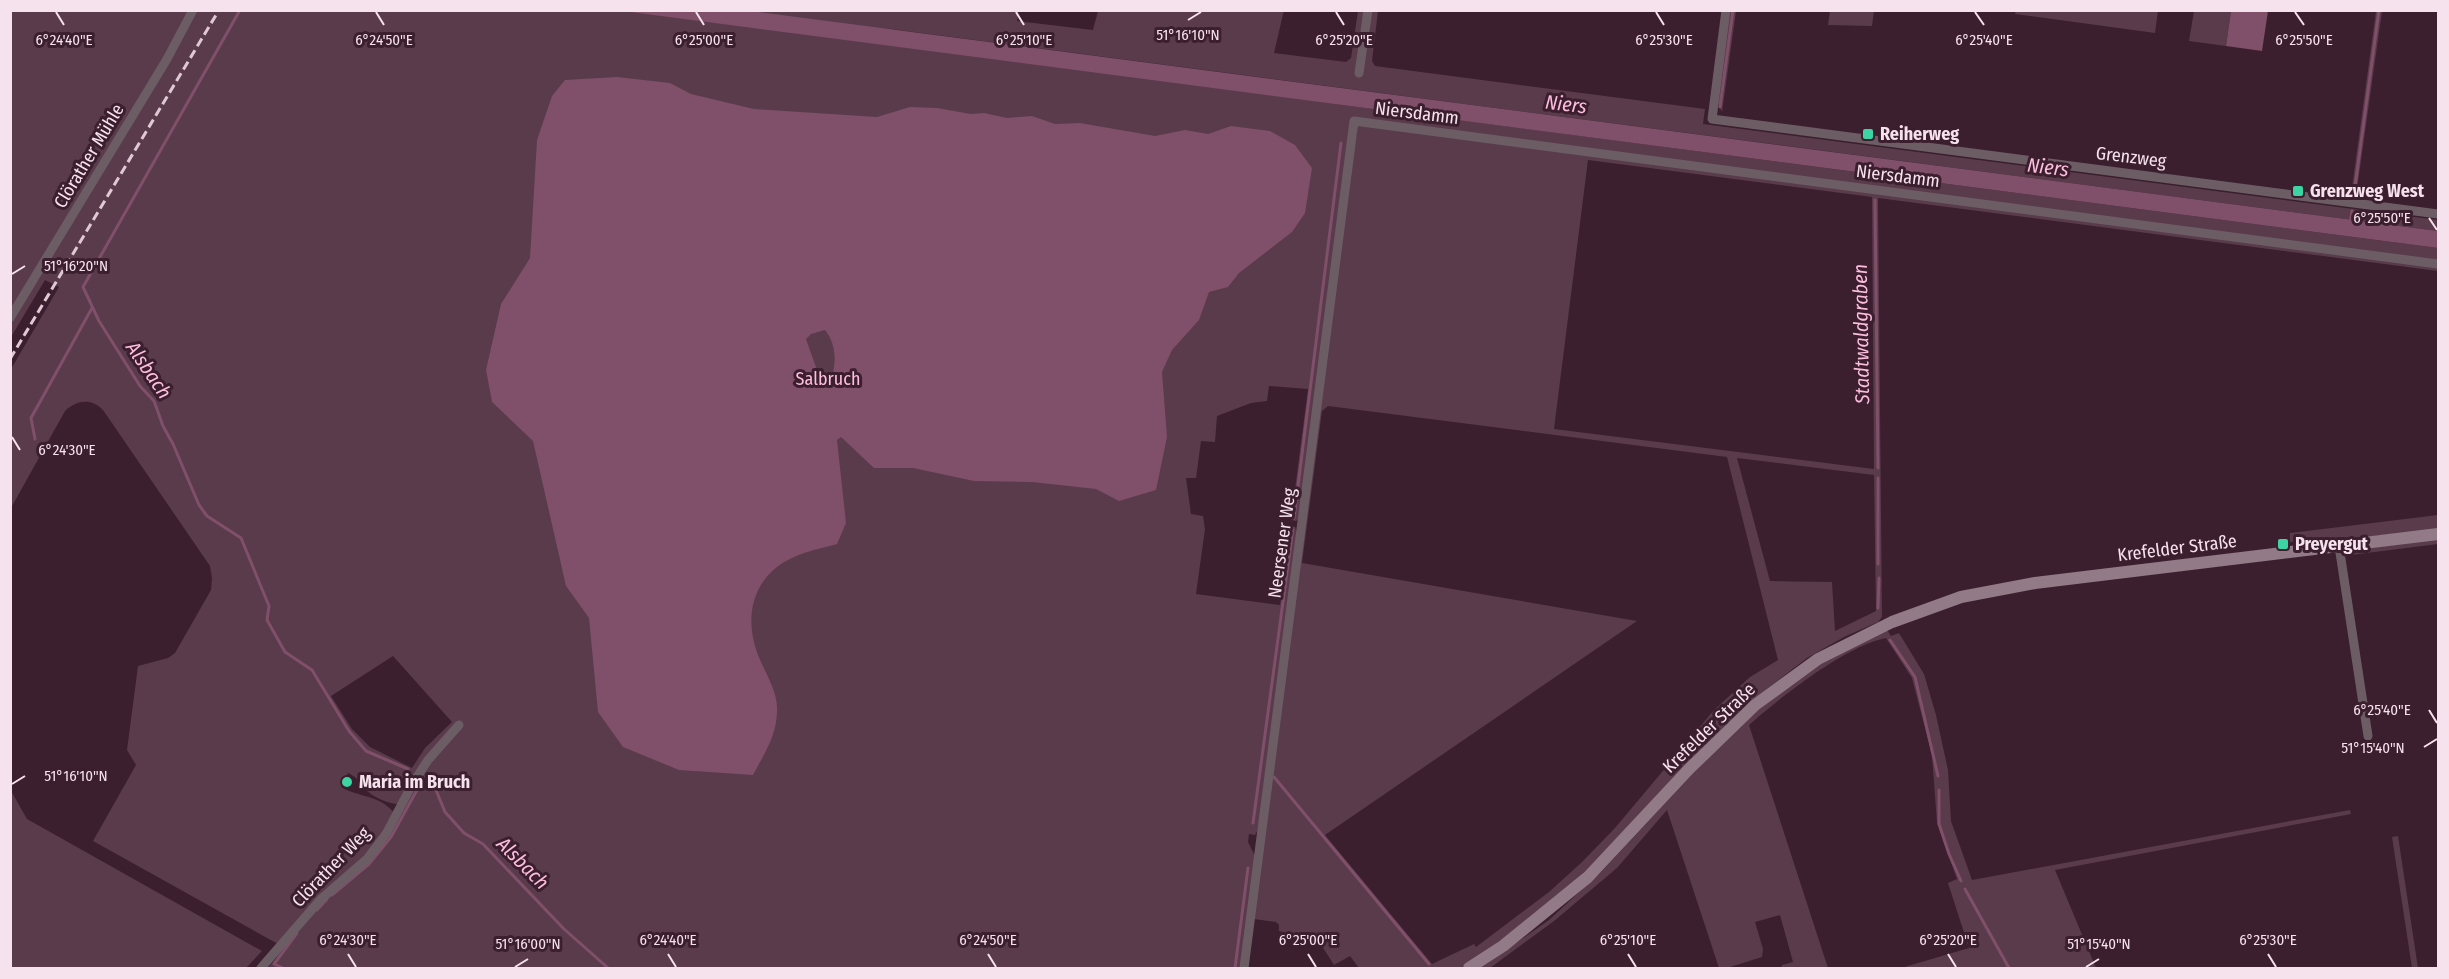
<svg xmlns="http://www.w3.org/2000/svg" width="2449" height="979" font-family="'Fira Sans Condensed',sans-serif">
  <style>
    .green { fill: #593b4b; fill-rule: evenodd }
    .water { fill: #804f69; fill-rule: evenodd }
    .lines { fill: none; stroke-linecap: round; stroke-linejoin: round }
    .stream { stroke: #804f69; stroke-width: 3 }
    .street { stroke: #6c5d65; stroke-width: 9 }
    .secondary { stroke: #927a86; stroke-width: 12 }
    .rail { stroke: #dfcad4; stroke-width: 3; stroke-dasharray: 9 4.5; stroke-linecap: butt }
    .ticks { fill: none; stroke: #f6e2ec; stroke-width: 2 }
    .poi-dot { fill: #3dd4a3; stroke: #3b1f2e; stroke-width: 2 }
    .labels { text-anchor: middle; stroke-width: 6; stroke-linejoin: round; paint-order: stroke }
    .street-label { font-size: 18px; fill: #f6e2ec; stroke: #3b1f2e }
    .poi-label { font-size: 18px; font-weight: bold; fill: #f6e2ec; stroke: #3b1f2e; text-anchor: start }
    .park-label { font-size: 18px; fill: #febedf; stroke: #3b1f2e }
    .water-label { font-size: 20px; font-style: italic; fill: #fdbede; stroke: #3b1f2e }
    .ticks-label { font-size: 15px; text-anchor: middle; fill: #f6e2ec; stroke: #3b1f2e; stroke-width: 6; stroke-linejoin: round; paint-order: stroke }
  </style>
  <rect width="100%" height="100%" fill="#3b1f2e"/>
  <g class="green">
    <path d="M11,10H1019L1017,21L1093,30L1098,11L1284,10L1274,53L1346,62L1351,58L1358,11L1364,10L1356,63L1372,11H1378L1372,61L1375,66L1705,109L1703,124L2438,220V231L883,28L1344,105L2438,248V271L1878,198L1882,617L1878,622L1844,637L1807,658L1747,704L1696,754L1618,840L1558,898L1486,952L1460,968H1359L1350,956L1334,965L1320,943L1279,931V925L1276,922L1254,919L1355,140L1357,133L1350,132L1300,518L1296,521L1291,520L1308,389L1269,386L1267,401L1251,403L1217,416L1215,442L1201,441L1196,478H1186L1191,514L1203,516L1205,529L1196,594L1280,605L1290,526L1295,527L1297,534L1259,828L1255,835L1249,834L1248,842L1255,856L1241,968H268L325,899L368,863L387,841L419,781L398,804C389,804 373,797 366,790C358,783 362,780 348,773L341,787C357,797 381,795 394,813L381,836L363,857L320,894L278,944L93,841L136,765L127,750L138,666L168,658L175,653L211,590L212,578L210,566L103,410C91,398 77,400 65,411L11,508V369L59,287L45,280L11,337V324L38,276L11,312ZM1588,160L1872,197L1874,469L1554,429ZM1328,406L1727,457L1778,660L1750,677L1714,710L1615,828L1582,862L1549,892L1476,947L1474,944L1432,964L1325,835L1637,621L1302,563L1322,411ZM1737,458L1874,475L1876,611L1835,631L1832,582L1770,581ZM393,656L452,722L425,748L412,768L370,747L352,729L331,696Z"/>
    <path d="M2016,10H2158V11L2155,33L2015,14Z"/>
    <path d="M1730,11H1736L1722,112L1717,101Z"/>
    <path d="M1830,11H1874L1872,26L1828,25Z"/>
    <path d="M2194,11H2231L2226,46L2189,41Z"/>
    <path d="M2376,11H2382L2356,196L2351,195Z"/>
    <path d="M2438,515V529L2330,541L2290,542V533Z"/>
    <path d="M2438,539V544L2343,556L2347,551Z"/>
    <path d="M1886,628L1891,636L1899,633L1924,674L1936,715L1948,770L1951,821L1972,880L2350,810L2351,814L2055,870L2096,968H1901L1969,948L1948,883L1957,879L1937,823L1932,755L1912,678L1886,638C1845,646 1781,697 1749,725L1828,968H1781L1782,965L1793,962L1780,915L1755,922L1763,949L1762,957L1727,968H1719L1667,810L1617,868L1554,921L1490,968H1480L1549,920L1601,872L1701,765L1761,705L1832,655Z"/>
    <path d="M10,789L27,819L262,951L246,968H11Z"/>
    <path d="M2398,836L2418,968H2412L2392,837Z"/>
  </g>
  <g class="water">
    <path d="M623,11H751L2438,231V248Z"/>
    <path d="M2231,11H2268L2262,51L2226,46Z"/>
    <path d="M617,77L670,83L691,94L754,109L877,117L910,107L937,108L971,114L984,113L1007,118L1032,116L1055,124L1080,123L1155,136L1185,130L1208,134L1231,126L1270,131L1295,145L1312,168L1305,213L1292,232L1239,273L1228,287L1209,292L1199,320L1172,350L1162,372L1167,437L1156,490L1119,501L1096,489L1032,482L974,481L913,468H874L841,437L837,440L846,523L837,544C818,549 793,554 777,567C749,589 746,624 758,655C764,670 777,691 777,707C778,734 765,752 753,775L679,770L623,747L598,712L589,618L566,586L533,441L492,402L486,370L501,304L530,258L537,140L552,96L565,80ZM825,330C838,346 837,370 827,388L823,387L806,339L811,334Z"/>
  </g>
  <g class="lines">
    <g class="stream">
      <path d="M240,10L83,287L99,321L140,386L154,401L163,426L173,444L199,505L207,516L241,538L269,606L267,620L285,652L312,670L349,731L366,751L408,769"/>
      <path d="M1720,107L1733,10"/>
      <path d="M2354,194L2379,10"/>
      <path d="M1875,200L1878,468"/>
      <path d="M2350,224L2352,211"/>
      <path d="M35,439L31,418L92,308"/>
      <path d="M1878,478V564"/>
      <path d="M1294,518L1341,143"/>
      <path d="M1878,608L1879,578"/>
      <path d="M1890,640L1915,677L1938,776"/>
      <path d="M1274,777L1429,964"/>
      <path d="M422,779L436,790L445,812L464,833L483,844L564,929L608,968"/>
      <path d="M1939,790V824L1949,854L1961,881"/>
      <path d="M1253,823L1293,528"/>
      <path d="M1965,889L2009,968"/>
      <path d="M332,895L369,864L391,837L423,779"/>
      <path d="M317,910L327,899"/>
      <path d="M283,968L274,964L297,933"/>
      <path d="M1235,968L1248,868"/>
    </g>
    <g class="street">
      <path d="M1726,10L1712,119L2438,214"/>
      <path d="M1359,73L1368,10"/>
      <path d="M10,318L167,59L193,10"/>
      <path d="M2339,546L2368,736"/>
      <path d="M261,968L321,899L367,859L386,834L413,783L428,760L459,725"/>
      <path d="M1244,968L1354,121L2438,264"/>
    </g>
    <path class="secondary" d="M1469,968L1503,946L1588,877L1690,768L1755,705L1818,659L1892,622L1961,597L2035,583L2438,534"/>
    <path class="rail" d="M10,359L219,10"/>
  </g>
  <path class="ticks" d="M56,12L64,25M376,12L384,25M696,12L704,25M1016,12L1024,25M1336,12L1344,25M1656,12L1664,25M1975,12L1984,25M2295,12L2304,25M1188,20L1201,12M2429,218L2437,230M12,274L25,266M12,437L20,450M2429,710L2437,723M2424,747L2437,739M12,784L25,776M348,954L356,967M668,954L676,967M988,954L996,967M1308,954L1316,967M1628,954L1636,967M1948,954L1956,967M2268,954L2276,967M515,967L528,959M2086,967L2099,959"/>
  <g class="poi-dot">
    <rect x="1862" y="128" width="12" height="12" rx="3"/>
    <rect x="2292" y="185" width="12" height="12" rx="3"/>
    <rect x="2277" y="538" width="12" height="12" rx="3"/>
    <circle cx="347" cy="782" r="6"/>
  </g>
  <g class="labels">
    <g class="street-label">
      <text transform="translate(1417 113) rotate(7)" y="6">Niersdamm</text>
      <text transform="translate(89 156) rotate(-59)" y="6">Clörather Mühle</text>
      <text transform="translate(2131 157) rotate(7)" y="6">Grenzweg</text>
      <text transform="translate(1898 176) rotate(7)" y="6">Niersdamm</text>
      <text transform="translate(1282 543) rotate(-82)" y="6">Neersener Weg</text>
      <text transform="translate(2177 548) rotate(-7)" y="6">Krefelder Straße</text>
      <text transform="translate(1709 728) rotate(-44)" y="6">Krefelder Straße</text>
      <text transform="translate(331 867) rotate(-46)" y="6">Clörather Weg</text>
    </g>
    <g class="poi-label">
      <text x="1880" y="140">Reiherweg</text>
      <text x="2310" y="197">Grenzweg West</text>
      <text x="2295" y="550">Preyergut</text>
      <text x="359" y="788">Maria im Bruch</text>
    </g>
    <g class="park-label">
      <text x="828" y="385">Salbruch</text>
    </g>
    <g class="water-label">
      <text transform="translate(1566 104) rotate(7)" y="7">Niers</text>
      <text transform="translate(2048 167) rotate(7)" y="7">Niers</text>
      <text transform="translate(1861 334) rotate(-91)" y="7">Stadtwaldgraben</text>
      <text transform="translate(149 370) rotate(56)" y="7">Alsbach</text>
      <text transform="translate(523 863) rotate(45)" y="7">Alsbach</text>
    </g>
  </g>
  <g class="ticks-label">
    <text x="1188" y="40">51°16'10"N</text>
    <text x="2304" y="45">6°25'50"E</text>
    <text x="64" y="45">6°24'40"E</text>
    <text x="384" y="45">6°24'50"E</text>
    <text x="704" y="45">6°25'00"E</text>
    <text x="1024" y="45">6°25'10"E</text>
    <text x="1344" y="45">6°25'20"E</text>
    <text x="1664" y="45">6°25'30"E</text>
    <text x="1984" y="45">6°25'40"E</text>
    <text x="2382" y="223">6°25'50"E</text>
    <text x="76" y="271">51°16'20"N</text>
    <text x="67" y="455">6°24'30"E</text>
    <text x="2382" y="715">6°25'40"E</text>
    <text x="2373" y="753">51°15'40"N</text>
    <text x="76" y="781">51°16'10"N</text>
    <text x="348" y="945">6°24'30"E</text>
    <text x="668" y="945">6°24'40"E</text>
    <text x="988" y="945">6°24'50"E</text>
    <text x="1308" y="945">6°25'00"E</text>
    <text x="1628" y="945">6°25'10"E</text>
    <text x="1948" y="945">6°25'20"E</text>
    <text x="2268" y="945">6°25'30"E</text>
    <text x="528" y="949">51°16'00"N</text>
    <text x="2099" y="949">51°15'40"N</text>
  </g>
  <rect width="2449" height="979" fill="none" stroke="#f6e2ec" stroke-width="24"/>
</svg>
